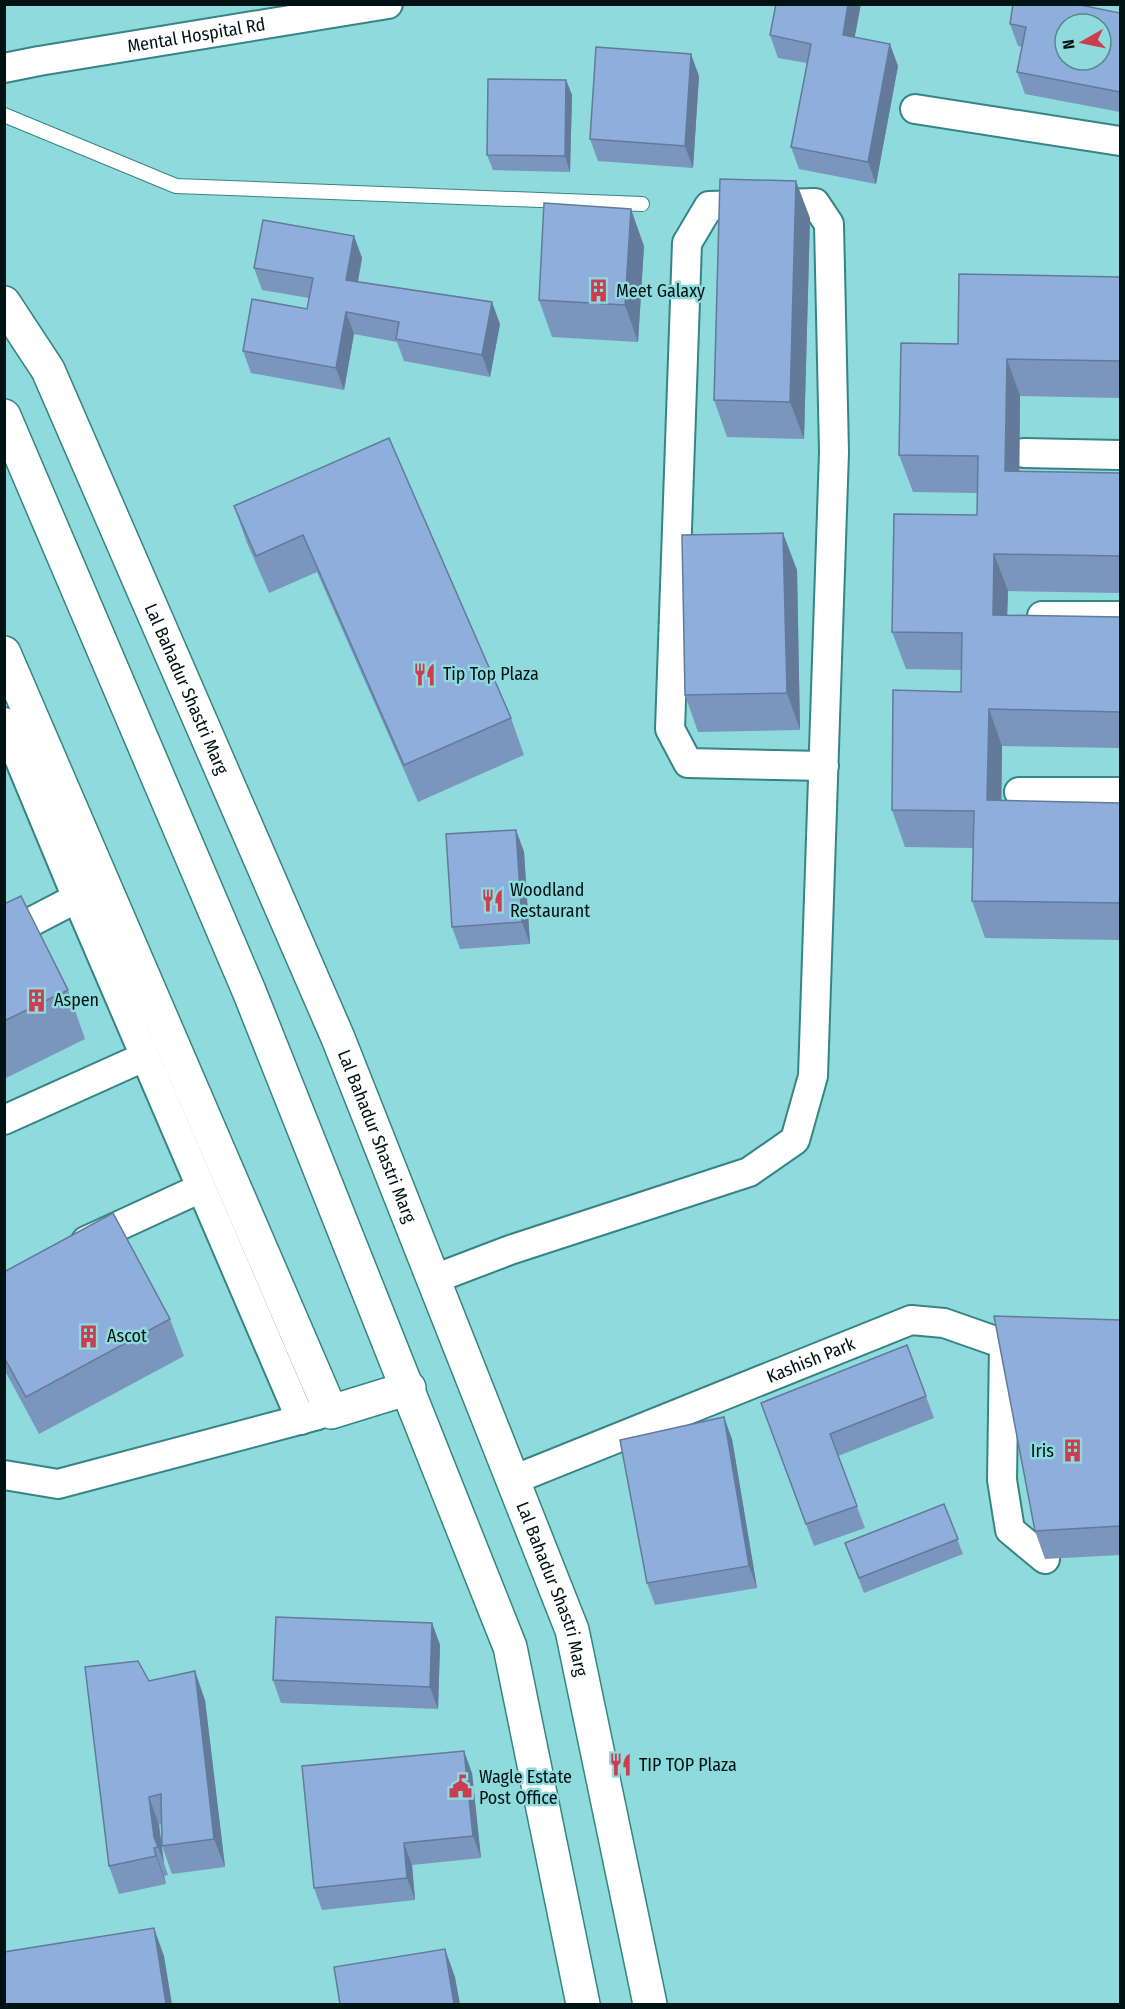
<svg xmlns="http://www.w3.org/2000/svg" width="1125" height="2009" font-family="'Fira Sans Condensed',sans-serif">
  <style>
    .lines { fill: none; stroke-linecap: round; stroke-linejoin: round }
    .service-casing { stroke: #368486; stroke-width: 16 }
    .minor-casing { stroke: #368486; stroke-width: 32 }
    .tertiary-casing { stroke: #368486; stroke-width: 36 }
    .primary-casing { stroke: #368486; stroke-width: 36 }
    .service { stroke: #fff; stroke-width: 14 }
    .minor { stroke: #fff; stroke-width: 28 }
    .tertiary { stroke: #fff; stroke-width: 33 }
    .primary { stroke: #fff; stroke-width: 33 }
    .wall { fill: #7a96bd }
    .shaded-wall { fill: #637a9a }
    .building { fill: #8eaedc; stroke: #637a9a; stroke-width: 1.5; fill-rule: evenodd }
    .labels { text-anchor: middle; stroke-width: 5; stroke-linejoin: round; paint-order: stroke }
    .street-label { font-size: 18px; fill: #001314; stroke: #8edadc }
    .poi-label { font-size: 18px; fill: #001314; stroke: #8edadc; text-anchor: start }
  </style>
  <rect width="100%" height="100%" fill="#8edadc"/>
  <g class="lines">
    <defs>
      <path id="service" d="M4,115L176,186L642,204"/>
      <g id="minor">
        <path id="s1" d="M4,68L39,61L388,4"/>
        <path d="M915,109L1120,141"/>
        <path d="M1024,453L1120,455"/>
        <path d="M1042,616H1120"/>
        <path d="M4,722L77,898L301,1420"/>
        <path d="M1019,792H1120"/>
        <path d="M4,936L77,898"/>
        <path d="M4,1120L144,1057"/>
        <path d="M86,1241L201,1188"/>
        <path d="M434,1279L510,1250L749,1172L795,1140L813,1076L834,452L829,224L815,203L709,206L687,243L670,729L688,763L824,766"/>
        <path d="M1004,1344L1002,1480L1010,1530L1045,1559"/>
        <path d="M4,1475L58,1484L318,1415"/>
        <path id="s2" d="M513,1480L911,1320L944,1323L1004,1344L1037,1350"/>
      </g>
      <path id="tertiary" d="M4,653L331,1412L409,1388"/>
      <g id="primary">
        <path id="s3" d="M4,303L48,370L338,1038L572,1630L650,2004"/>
        <path d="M4,416L249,991L510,1647L583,2004"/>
      </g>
    </defs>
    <use href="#service" class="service-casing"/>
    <use href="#minor" class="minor-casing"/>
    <use href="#tertiary" class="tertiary-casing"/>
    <use href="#primary" class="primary-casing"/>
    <use href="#service" class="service"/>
    <use href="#minor" class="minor"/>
    <use href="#tertiary" class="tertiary"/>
    <use href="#primary" class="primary"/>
  </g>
  <g class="wall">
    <path d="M1120,13V112L1025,94L1017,72L1022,47L1018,46L1010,24Z"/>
    <path d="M770,35L854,37L898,66L876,184L799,169L791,147L807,63L778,58Z"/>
    <path d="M699,76L693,168L598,161L590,139Z"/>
    <path d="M566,80L572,95L570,172L493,170L487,155Z"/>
    <path d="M810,218L804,439L727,437L714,400Z"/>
    <path d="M354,236L362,258L358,282L500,324L490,377L404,361L397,342L354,334L344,390L251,373L243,351L307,309L309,298L262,290L254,268Z"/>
    <path d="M644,246L638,342L552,337L539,300Z"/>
    <path d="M1120,277V398L1020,396L1019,472L1120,473V593L1008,591L1007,615L1120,617V748L1002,746L1001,801L1120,803V940L985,938L972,901L973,848L905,847L892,810L961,692L962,670L906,669L892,632L977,515V493L913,492L899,455L958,344Z"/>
    <path d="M389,438L511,718L524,755L418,802L317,572L269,593L247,543L234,506Z"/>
    <path d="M797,570L800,730L698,732L685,695Z"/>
    <path d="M516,830L524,852L530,944L460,949L452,927Z"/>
    <path d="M4,904L68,990L85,1039L4,1079Z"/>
    <path d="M4,1272L170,1319L184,1356L39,1434L4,1369Z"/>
    <path d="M1120,1320V1555L1045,1559L1035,1531Z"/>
    <path d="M907,1345L934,1418L838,1456L865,1528L814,1546L761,1403Z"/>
    <path d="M732,1439L757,1588L655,1605L647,1583Z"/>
    <path d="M944,1504L963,1554L864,1593L845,1543Z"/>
    <path d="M432,1623L440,1645L438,1709L281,1703L273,1680Z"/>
    <path d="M149,1681L205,1700L225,1867L172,1874L162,1846V1824L159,1825L164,1863L168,1875L164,1876L166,1884L119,1894L109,1866Z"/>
    <path d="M472,1773L481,1858L412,1865L415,1900L322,1910L314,1888Z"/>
  </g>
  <g class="shaded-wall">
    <path d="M848,4H861L851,57L843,35Z"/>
    <path d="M890,44L898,66L876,184L868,162Z"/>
    <path d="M691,54L699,76L693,168L685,146Z"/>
    <path d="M566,80L572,95L570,172L565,156Z"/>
    <path d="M796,181L810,218L804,439L790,402Z"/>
    <path d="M631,209L644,246L638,342L625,305Z"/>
    <path d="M354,236L362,258L354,302L346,280Z"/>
    <path d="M492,302L500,324L490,377L482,355Z"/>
    <path d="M346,312L354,334L344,390L336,368Z"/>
    <path d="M1007,359L1020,396L1019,508L1005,471Z"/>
    <path d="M783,533L797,570L800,730L787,693Z"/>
    <path d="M994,554L1008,591L1006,652L993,615Z"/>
    <path d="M989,709L1002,746L1001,838L987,800Z"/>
    <path d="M516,830L524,852L530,944L522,922Z"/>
    <path d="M724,1417L732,1439L757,1588L749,1566Z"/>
    <path d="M432,1623L440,1645L438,1709L430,1687Z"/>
    <path d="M195,1671L205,1700L225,1867L214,1839Z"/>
    <path d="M464,1751L472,1773L481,1858L473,1836Z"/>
    <path d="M149,1797L159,1825L164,1863L154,1837Z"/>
    <path d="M404,1843L412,1865L415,1900L407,1878Z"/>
    <path d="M154,1848L164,1876L166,1884L156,1856Z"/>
    <path d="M154,1928L164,1956L172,2004H166Z"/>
    <path d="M445,1949L455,1977L460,2004H454Z"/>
  </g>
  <g class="building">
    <path d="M776,4H848L843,35L890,44L868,162L791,147L811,44L770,35Z"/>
    <path d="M1013,4H1075L1120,13V92L1017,72L1026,27L1010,24ZM1065,24H1101V60H1065Z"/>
    <path d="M596,47L691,54L685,146L590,139Z"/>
    <path d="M488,79L566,80L565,156L487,155Z"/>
    <path d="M720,179L796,181L790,402L714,400Z"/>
    <path d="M544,203L631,209L625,305L539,300Z"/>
    <path d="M263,220L354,236L346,280L492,302L482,355L396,339L399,322L346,312L336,368L243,351L252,299L307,309L313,278L254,268Z"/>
    <path d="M959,274L1120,277V361L1007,359L1005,471L1120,473V556L994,554L993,615L1120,617V712L989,709L987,800L1120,803V903L972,901L974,811L892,810L893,690L961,692L962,633L892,632L894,514L977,515L978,456L899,455L901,343L958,344Z"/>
    <path d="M389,438L511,718L404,765L303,535L256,556L234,506Z"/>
    <path d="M783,533L787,693L685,695L682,535Z"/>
    <path d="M516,830L522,922L452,927L446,834Z"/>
    <path d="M21,896L68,990L4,1021V904Z"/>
    <path d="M113,1213L170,1319L26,1397L4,1357V1272Z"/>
    <path d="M994,1316L1120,1320V1526L1035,1531Z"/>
    <path d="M907,1345L926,1396L830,1434L857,1506L806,1524L761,1403Z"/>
    <path d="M724,1417L749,1566L647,1583L620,1440Z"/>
    <path d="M944,1504L958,1539L859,1578L845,1543Z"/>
    <path d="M276,1617L432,1623L430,1687L273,1680Z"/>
    <path d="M138,1661L149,1681L195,1671L214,1839L162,1846L161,1794L149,1797L154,1837L158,1847L154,1848L156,1856L109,1866L85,1667Z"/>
    <path d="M464,1751L473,1836L404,1843L407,1878L314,1888L302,1766Z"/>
    <path d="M154,1928L166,2004H4V1952Z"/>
    <path d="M445,1949L454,2004H340L334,1967Z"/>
  </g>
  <defs>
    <symbol id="building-bare" viewBox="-9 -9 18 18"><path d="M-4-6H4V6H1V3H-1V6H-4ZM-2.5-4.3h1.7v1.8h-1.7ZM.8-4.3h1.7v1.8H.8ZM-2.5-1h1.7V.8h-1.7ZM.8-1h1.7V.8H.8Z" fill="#cd3d50" stroke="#8edadc" stroke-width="2.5" paint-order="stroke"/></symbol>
    <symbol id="restaurant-bare" viewBox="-9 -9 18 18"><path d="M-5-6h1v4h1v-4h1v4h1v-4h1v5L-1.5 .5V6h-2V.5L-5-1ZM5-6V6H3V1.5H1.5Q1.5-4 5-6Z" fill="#cd3d50" stroke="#8edadc" stroke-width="2.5" paint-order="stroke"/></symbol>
    <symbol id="civic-bare" viewBox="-9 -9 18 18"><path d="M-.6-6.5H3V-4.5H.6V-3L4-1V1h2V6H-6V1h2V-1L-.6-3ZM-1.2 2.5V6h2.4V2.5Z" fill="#cd3d50" stroke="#8edadc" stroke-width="2.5" paint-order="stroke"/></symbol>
  </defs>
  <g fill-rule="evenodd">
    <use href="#building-bare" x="582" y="274" width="33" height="33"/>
    <use href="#restaurant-bare" x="408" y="658" width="33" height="33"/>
    <use href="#restaurant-bare" x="476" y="884" width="33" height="33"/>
    <use href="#building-bare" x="20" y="984" width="33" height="33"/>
    <use href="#building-bare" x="72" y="1320" width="33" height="33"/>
    <use href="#building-bare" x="1056" y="1434" width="33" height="33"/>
    <use href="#restaurant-bare" x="604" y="1748" width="33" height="33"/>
    <use href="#civic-bare" x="444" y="1770" width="33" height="33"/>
  </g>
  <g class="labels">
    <g class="street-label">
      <text dy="6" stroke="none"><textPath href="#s1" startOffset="195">Mental Hospital Rd</textPath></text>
      <text dy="6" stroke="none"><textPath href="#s3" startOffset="428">Lal Bahadur Shastri Marg</textPath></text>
      <text dy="6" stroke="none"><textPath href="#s3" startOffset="914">Lal Bahadur Shastri Marg</textPath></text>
      <text dy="6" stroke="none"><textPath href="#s2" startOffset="321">Kashish Park</textPath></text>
      <text dy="6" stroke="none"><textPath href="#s3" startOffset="1400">Lal Bahadur Shastri Marg</textPath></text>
    </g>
    <g class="poi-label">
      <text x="616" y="297">Meet Galaxy</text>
      <text x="443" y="680">Tip Top Plaza</text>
      <text x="510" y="896">Woodland<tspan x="510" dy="21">Restaurant</tspan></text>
      <text x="54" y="1006">Aspen</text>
      <text x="107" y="1342">Ascot</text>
      <text x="1054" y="1457" text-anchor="end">Iris</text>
      <text x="639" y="1771">TIP TOP Plaza</text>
      <text x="479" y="1783">Wagle Estate<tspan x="479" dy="21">Post Office</tspan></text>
    </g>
  </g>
  <rect width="1125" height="2009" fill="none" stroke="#001314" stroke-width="12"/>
  <g transform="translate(1083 42) rotate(261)"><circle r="28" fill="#8edadc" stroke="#558a8c" stroke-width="1.5"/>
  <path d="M0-4.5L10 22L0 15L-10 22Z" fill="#cd3d50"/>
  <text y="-9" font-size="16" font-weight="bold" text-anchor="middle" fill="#001314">N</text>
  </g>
</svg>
